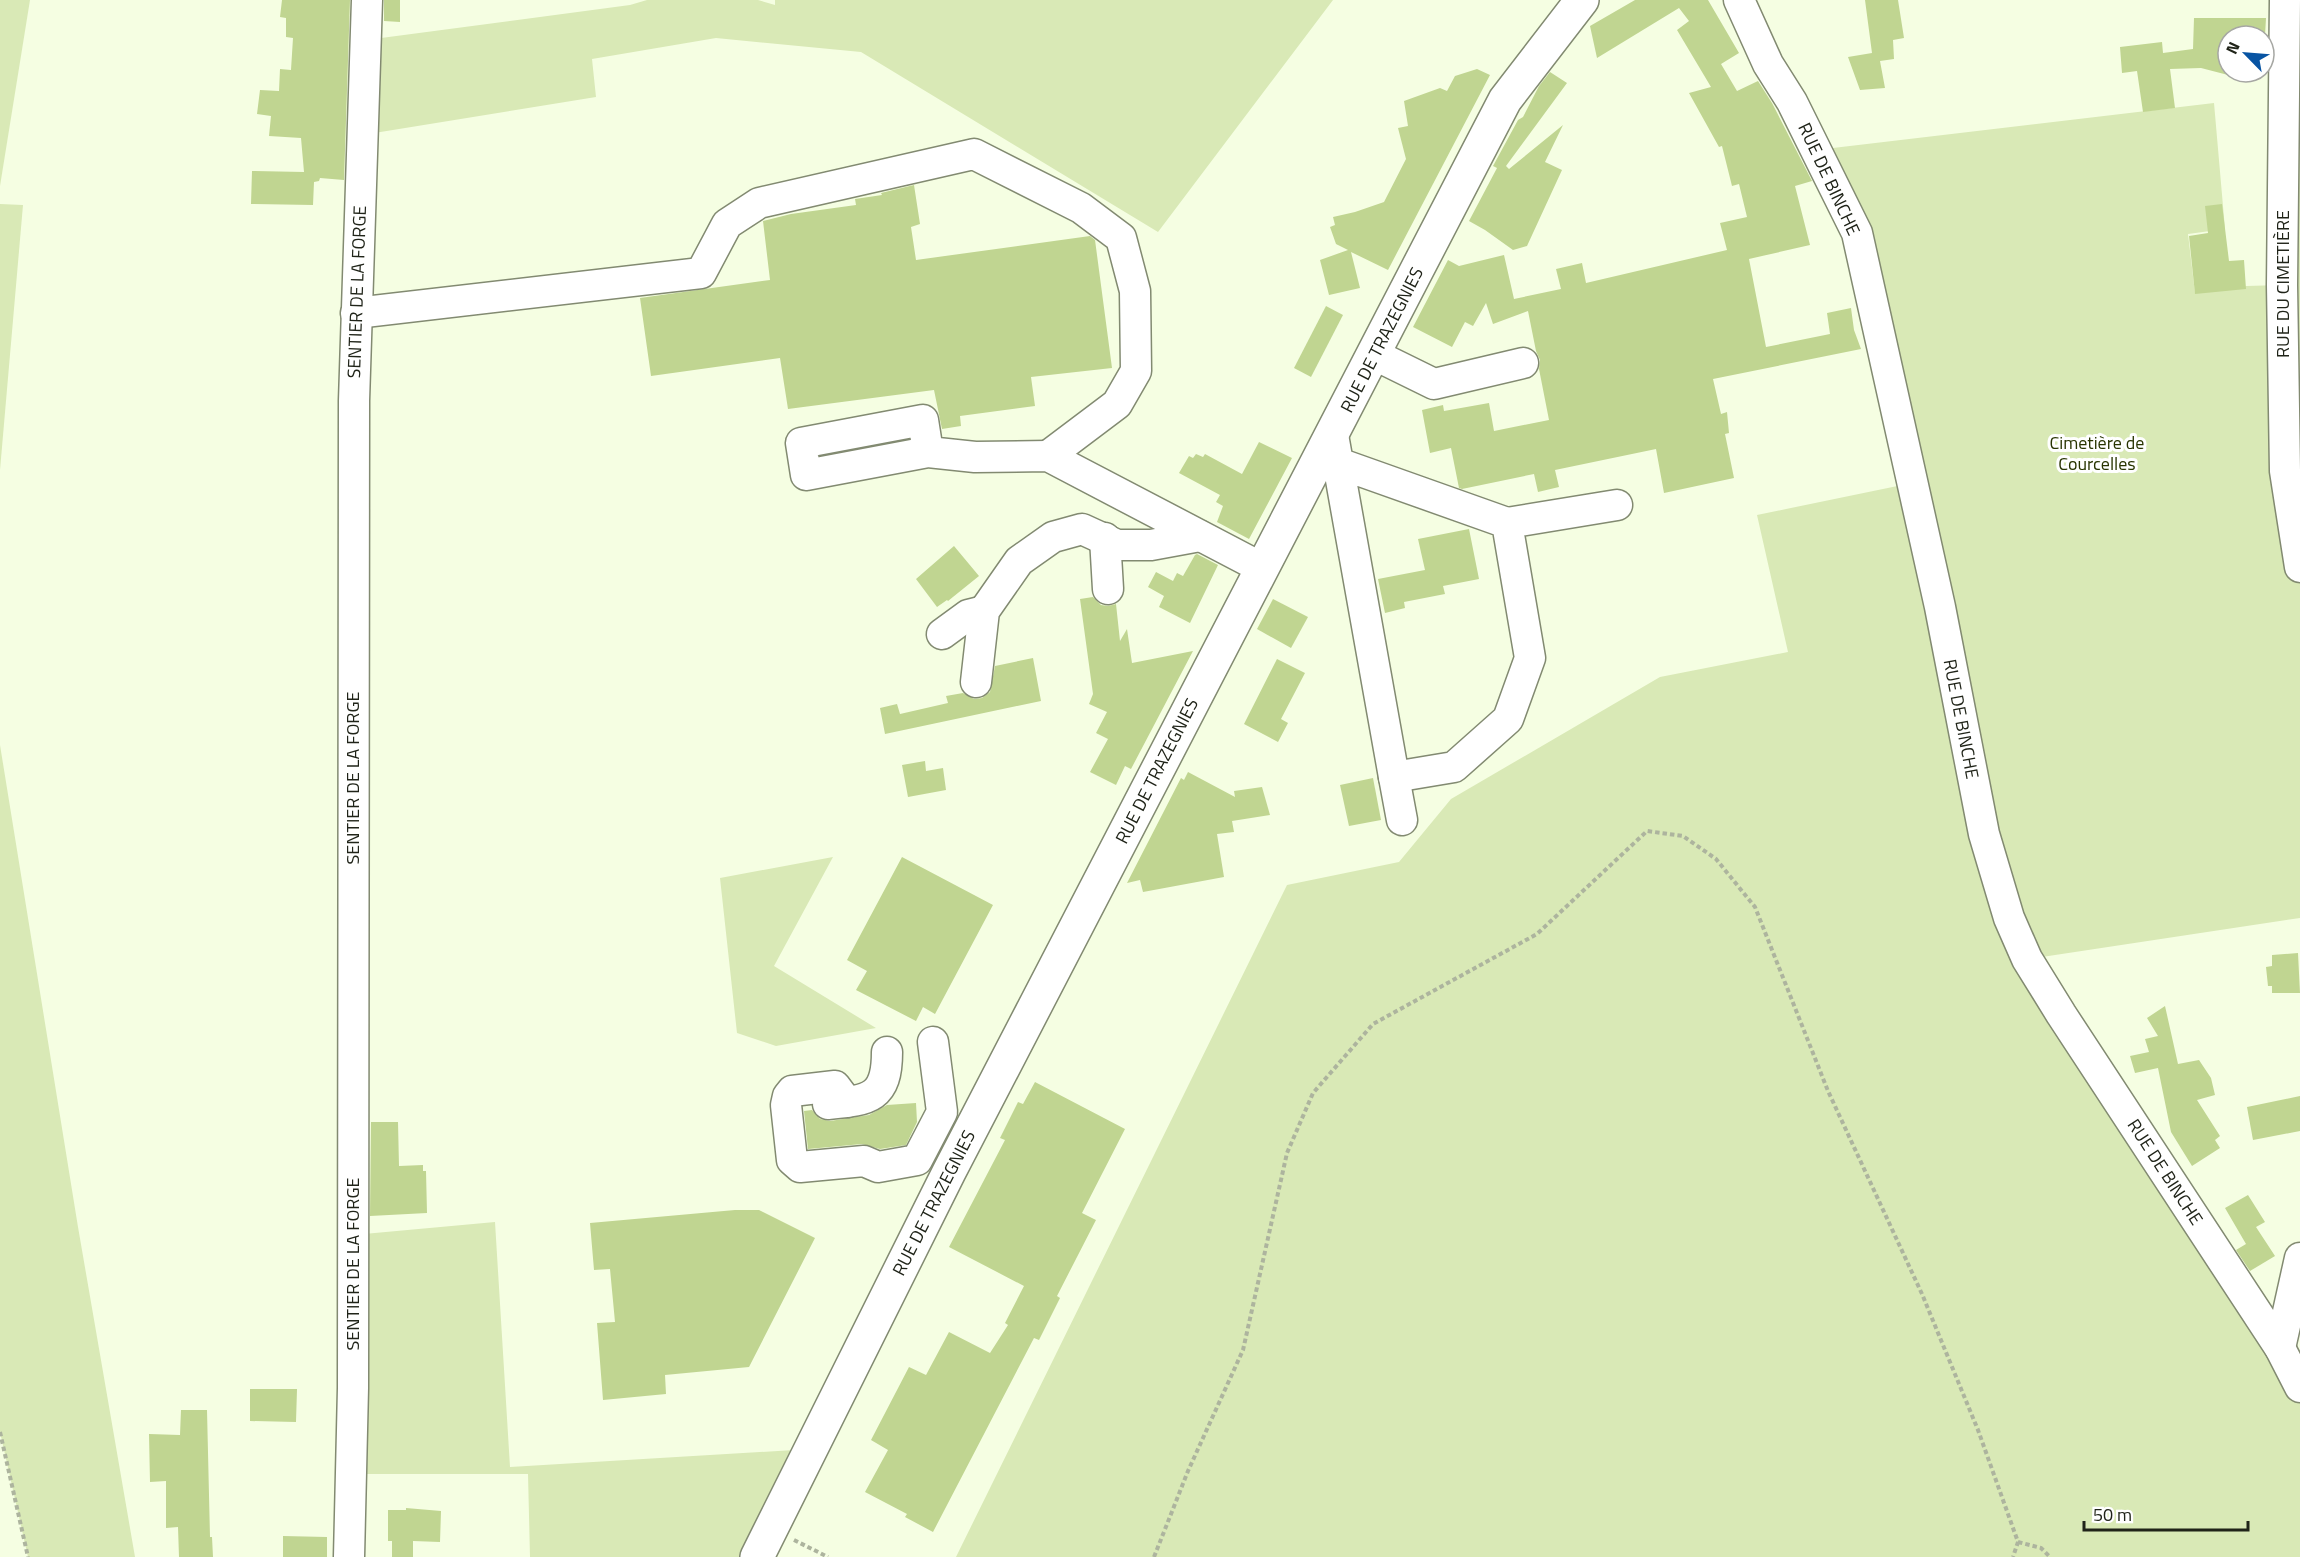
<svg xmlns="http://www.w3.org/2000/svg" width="2300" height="1557" font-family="'Titillium Web',sans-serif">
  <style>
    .green { fill: #d9e9b6 }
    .building { fill: #c0d591 }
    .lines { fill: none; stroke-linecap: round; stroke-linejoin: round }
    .minor-casing { stroke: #828a71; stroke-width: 33 }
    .major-casing { stroke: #828a71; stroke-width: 36 }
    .path { stroke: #adb49e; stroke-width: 4; stroke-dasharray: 4.5 3; stroke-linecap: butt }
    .minor { stroke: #fff; stroke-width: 30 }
    .major { stroke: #fff; stroke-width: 33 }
    .labels { text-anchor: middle; stroke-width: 6; stroke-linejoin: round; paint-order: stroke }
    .street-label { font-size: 18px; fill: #202419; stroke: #fff }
    .park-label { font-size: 18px; fill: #283400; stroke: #fff }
  </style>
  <rect width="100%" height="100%" fill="#f5fee2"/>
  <g class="green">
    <path d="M0,0H30L0,186Z"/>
    <path d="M647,0H758L775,5V0H1333L1158,232L861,52L716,38L592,59L596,97L362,135L366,40L630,5Z"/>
    <path d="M2285,0H2300V918L2028,959L2300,1387V1557H956L1287,885L1399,862L1451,799L1660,677L1788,652L1757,515L1912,483L1857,233L1816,150L2214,103L2225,229L2188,234L2195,293L2246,286L2282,285Z"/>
    <path d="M0,204L23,205L0,470Z"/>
    <path d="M0,745L78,1227L135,1557H28L0,1432Z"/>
    <path d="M833,857L774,966L876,1028L776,1046L737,1033L720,878Z"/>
    <path d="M495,1222L510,1467L810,1449L757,1557H530L528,1474H352L353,1235Z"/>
  </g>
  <g class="building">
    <path d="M282,0H350L344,180L320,178L319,181L314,182L313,205L251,204L252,171L304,172L301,138L269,136L271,116L257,114L260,90L279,91L280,69L291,70L293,38L286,37V18L280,17Z"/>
    <path d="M384,0H400V22L384,21Z"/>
    <path d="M1635,0H1708L1739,53L1721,64L1737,91L1758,81L1772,103L1812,181L1795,186L1810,245L1749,259L1766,347L1830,334L1827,313L1851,308L1854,330L1861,349L1713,379L1721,414L1727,412L1729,433L1725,434L1734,478L1664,493L1656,449L1555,470L1559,487L1538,492L1534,474L1462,489L1459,488L1451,448L1430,453L1422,410L1443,405L1444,411L1489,403L1494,431L1549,420L1539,369L1540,360L1536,351L1528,311L1493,324L1486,303L1473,326L1465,322L1452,347L1413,327L1448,260L1459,266L1504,255L1514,299L1561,289L1556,269L1582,263L1586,283L1727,250L1720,223L1747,217L1739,184L1732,186L1722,146L1719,147L1689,93L1711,87L1677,30L1689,21L1679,8L1597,58L1590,26Z"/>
    <path d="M1865,0H1898L1904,38L1893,40L1894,59L1880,61L1885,88L1860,90L1848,57L1872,53Z"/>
    <path d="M2194,18H2266L2265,36H2228V75L2201,68L2170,69L2175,108L2143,112L2137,71L2122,73L2120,47L2162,42L2163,53L2193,49Z"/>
    <path d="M1477,69L1490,75L1388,270L1351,252L1360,288L1329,295L1320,260L1348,250L1336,244L1330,227L1335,225L1333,217L1355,212L1384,202L1406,159L1398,128L1408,126L1404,101L1440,88L1447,91L1455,76Z"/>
    <path d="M1550,72L1567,83L1506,166L1509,169L1563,125L1545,162L1562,170L1527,246L1513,250L1485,230L1469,221L1497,168L1493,166L1518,120L1523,117L1539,86Z"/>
    <path d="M914,185L920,224L911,227L916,260L1090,236L1095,240L1112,368L1031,377L1035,406L960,416L961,426L942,429L934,390L788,409L780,358L651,376L640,298L770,280L763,221L791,214L856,205L855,199L882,195L881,193Z"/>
    <path d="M2222,204L2229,261L2244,260L2246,289L2195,294L2189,236L2208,233L2205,206Z"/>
    <path d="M1326,306L1343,315L1311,377L1294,368Z"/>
    <path d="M1259,442L1292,458L1249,539L1217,522L1223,506L1216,502L1220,495L1179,473L1189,456L1193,458L1196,454L1203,457L1205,454L1242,474Z"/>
    <path d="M1469,529L1479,579L1443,586L1445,594L1404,602L1405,608L1385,613L1378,579L1425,570L1418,539Z"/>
    <path d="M954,546L979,576L948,601L947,600L937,607L916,579Z"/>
    <path d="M1197,554L1218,565L1190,623L1159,607L1164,596L1148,587L1156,572L1173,581L1177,573L1183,576L1195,555Z"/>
    <path d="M1093,597L1101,605L1108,606L1116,604L1120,641L1127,629L1132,663L1193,651L1131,769L1125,766L1116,785L1090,772L1108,739L1096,733L1107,712L1089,704L1093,694L1080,599Z"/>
    <path d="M1273,599L1308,617L1291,648L1257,629Z"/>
    <path d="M1033,658L1041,701L885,734L880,708L897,704L900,714L948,703L946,696L963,693L974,699L982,698L990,692L995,666Z"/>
    <path d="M1277,659L1305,673L1281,719L1288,723L1278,742L1244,724Z"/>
    <path d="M925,761L926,771L943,768L946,790L908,797L902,765Z"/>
    <path d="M1188,772L1235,797L1234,791L1262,787L1270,815L1232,821L1234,832L1217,834L1224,877L1143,892L1140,880L1127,883L1181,778L1184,780Z"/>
    <path d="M1373,778L1381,820L1349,826L1340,785Z"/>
    <path d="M902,857L993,905L935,1014L923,1007L916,1021L856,990L867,971L847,960Z"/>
    <path d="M2298,953L2300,993H2272V986H2268L2266,967L2272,966V955Z"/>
    <path d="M2165,1006L2178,1064L2199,1060L2211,1078L2215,1095L2197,1100L2220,1136L2215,1140L2220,1148L2192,1166L2171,1132L2158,1068L2135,1073L2130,1056L2149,1052L2145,1039L2158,1036L2147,1018Z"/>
    <path d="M1035,1082L1125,1129L1082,1213L1096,1220L1057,1296L1060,1298L1039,1340L1034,1338L933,1532L905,1517L907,1514L865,1492L888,1450L871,1440L909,1367L926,1375L949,1332L990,1353L1008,1325L1005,1323L1024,1286L949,1247L1005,1140L1000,1138L1018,1102L1023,1104Z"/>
    <path d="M2300,1096V1131L2253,1140L2247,1107Z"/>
    <path d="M916,1103L917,1122L906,1145L880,1149L862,1144L808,1149L804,1111L812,1110L820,1119L830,1121L869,1115L887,1105Z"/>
    <path d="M371,1122H398L399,1166L423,1165V1171H426L427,1213L370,1216Z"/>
    <path d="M2248,1195L2265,1222L2256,1227L2275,1256L2250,1271L2236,1250L2246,1244L2225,1208Z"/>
    <path d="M735,1210H759L815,1238L749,1367L665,1375L666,1394L603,1400L597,1323L615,1322L610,1269L594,1270L590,1223Z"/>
    <path d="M250,1389H297L296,1422L250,1421Z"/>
    <path d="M181,1410H207L210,1537H212L213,1557H179L178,1527L166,1528V1481L150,1482L149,1434L180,1435Z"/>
    <path d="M406,1508L441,1511L440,1542L413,1541V1557H392V1541H388V1510H406Z"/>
    <path d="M283,1536L327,1537V1557H283Z"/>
  </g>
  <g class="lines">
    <defs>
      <g id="minor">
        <path d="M1739,0L1768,64L1792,102L1857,233L1940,607L1984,834L2009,918L2027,959L2061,1014L2280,1348L2300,1387"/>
        <path d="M2285,0L2282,285L2285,471L2300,567"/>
        <path d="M356,313L701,273L727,224L759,203L974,154L1081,208L1121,238L1135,291L1136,371L1117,404L1048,456"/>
        <path d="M1375,355L1434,384L1523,363"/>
        <path d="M1333,435L1394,777L1454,767L1508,719L1530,658L1507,523L1338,463"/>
        <path d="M928,452L923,420L801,443L806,475L928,452L975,457L1048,456L1262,568"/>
        <path d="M1507,523L1617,505"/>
        <path d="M1105,538L1108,589"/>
        <path d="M942,634L968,615L984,611"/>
        <path d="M976,682L984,611L1019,561L1053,537L1082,529L1117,545H1151L1200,536"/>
        <path d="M1394,777L1402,820"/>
        <path d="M847,1102L835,1086L792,1091L788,1096L786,1105L792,1160L800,1167L864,1161L878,1167L917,1160L942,1112L933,1042"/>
        <path d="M828,1104C869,1100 887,1099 887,1052"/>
        <path d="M2280,1348L2300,1258"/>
        <path d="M349,1557L353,1388L354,401L367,0"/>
      </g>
      <path id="major" d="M757,1557L949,1172L1505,100L1582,0"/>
    </defs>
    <use href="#minor" class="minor-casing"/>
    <use href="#major" class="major-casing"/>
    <g class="path">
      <path d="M0,1432L28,1557"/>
      <path d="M794,1540L828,1557"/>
      <path d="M2018,1542L2041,1548L2050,1557"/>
      <path d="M1154,1557L1188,1471L1243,1350L1287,1153L1313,1093L1373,1024L1537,934L1647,831L1683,836L1716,859L1755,907L1828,1091L1922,1294L1978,1430L2018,1542L2013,1557"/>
    </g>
    <use href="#minor" class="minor"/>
    <use href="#major" class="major"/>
  </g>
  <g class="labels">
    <g class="street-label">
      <text transform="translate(1829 179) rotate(65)" y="6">RUE DE BINCHE</text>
      <text transform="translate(2283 284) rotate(-90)" y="6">RUE DU CIMETIÈRE</text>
      <text transform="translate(357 292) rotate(-88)" y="6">SENTIER DE LA FORGE</text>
      <text transform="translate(1382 340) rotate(-63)" y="6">RUE DE TRAZEGNIES</text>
      <text transform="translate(1961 719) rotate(79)" y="6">RUE DE BINCHE</text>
      <text transform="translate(1157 771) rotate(-63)" y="6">RUE DE TRAZEGNIES</text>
      <text transform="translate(353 778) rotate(-90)" y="6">SENTIER DE LA FORGE</text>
      <text transform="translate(2165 1172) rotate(57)" y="6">RUE DE BINCHE</text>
      <text transform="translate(934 1203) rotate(-63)" y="6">RUE DE TRAZEGNIES</text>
      <text transform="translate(353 1264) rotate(-90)" y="6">SENTIER DE LA FORGE</text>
    </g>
    <g class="park-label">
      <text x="2097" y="449">Cimetière de<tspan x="2097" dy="21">Courcelles</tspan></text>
    </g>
  </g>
  <g transform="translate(2246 54) rotate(295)"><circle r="28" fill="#ffffff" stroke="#a6a7a3" stroke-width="1.5"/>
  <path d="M0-4.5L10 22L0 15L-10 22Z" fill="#0854a3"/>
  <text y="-9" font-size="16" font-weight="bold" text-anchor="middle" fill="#202419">N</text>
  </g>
  <path d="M2084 1521v9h164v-9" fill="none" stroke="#202419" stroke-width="3"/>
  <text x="2093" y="1521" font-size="18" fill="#202419" stroke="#ffffff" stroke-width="4.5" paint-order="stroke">50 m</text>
</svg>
